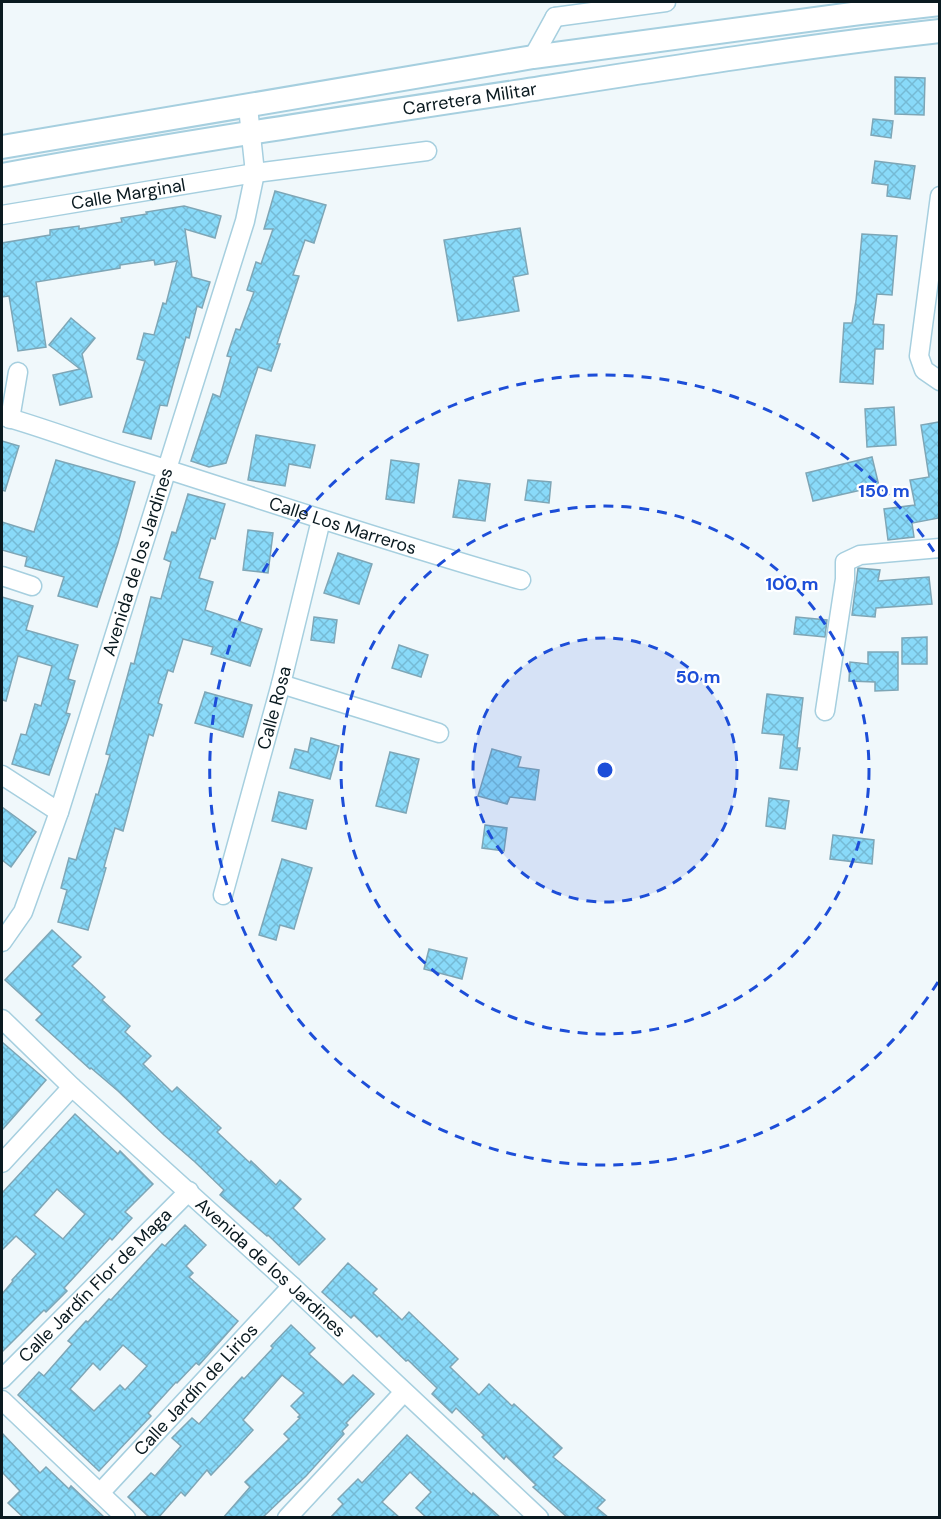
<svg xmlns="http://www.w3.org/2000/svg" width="941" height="1519" font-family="'DM Sans',sans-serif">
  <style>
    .building { fill: url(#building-cross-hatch); stroke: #7ea6b6; stroke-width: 1.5; fill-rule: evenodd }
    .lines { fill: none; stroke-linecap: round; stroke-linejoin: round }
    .minor-casing { stroke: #a6cfdf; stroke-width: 21 }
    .major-casing { stroke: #a6cfdf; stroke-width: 26 }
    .minor { stroke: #fff; stroke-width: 18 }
    .major { stroke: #fff; stroke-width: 22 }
    .ring { fill: none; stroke: #1d4ed8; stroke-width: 3; stroke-dasharray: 10 8 }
    .labels { text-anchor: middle; stroke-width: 4.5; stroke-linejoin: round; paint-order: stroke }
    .street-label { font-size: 18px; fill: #0a1a20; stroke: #fff }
    .centre { fill: #1d4ed8; stroke: #fff; stroke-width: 3 }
    .ring-label { font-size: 18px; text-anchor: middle; font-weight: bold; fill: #1d4ed8; stroke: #fff; stroke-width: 4.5; stroke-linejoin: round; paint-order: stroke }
  </style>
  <defs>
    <pattern id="building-cross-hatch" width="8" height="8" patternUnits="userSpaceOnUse" patternTransform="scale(1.5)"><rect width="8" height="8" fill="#89daf9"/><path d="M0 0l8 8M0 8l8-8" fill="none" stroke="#75bad5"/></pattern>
  </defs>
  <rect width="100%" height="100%" fill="#f0f8fb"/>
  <g class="building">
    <path d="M895,77L925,78L924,115L895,114Z"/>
    <path d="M873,119L893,121L891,138L871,135Z"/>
    <path d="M875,161L915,166L910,199L887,196L888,185L872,183Z"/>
    <path d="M275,191L326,205L314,243L305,240L293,275L299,276L277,344H280L271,371L258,367L226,463L209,467L191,461L213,394L220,397L231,357L227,356L236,329L240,330L254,292L247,290L256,262L261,264L273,229H264Z"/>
    <path d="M184,206L221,216L215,238L185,229L192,277L210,282L202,308L197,306L189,338L186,337L167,406L160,405L151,439L123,432L145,361L137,359L144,333L154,335L163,303L166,304L177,261L155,265L154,260L120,265V268L36,282L46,347L18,351L9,296L2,297V243L50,235V230L79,226V229L122,222L121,218L147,214L146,212Z"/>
    <path d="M520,228L528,274L513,277L519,311L458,321L444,240Z"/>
    <path d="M862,234L897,236L892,295L877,294L873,324L884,325L883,349H875L873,384L840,382L844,323H852L856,301Z"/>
    <path d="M71,318L95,338L82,354L92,397L60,405L53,375L80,369L49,345Z"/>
    <path d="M894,407L896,445L867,447L865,409Z"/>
    <path d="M939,422V518L912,523L914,537L888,540L884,509L915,505L910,480L929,477L921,425Z"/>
    <path d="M256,435L315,445L310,468L289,464L285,486L248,480Z"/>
    <path d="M2,441L19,446L5,491L2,490Z"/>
    <path d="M872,457L879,486L813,501L806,473Z"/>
    <path d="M56,460L135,482L118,543L97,607L58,596L64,577L25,566L27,557L2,550V522L34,532Z"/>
    <path d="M391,460L419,464L414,503L386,499Z"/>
    <path d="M459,480L490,484L485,521L453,517Z"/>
    <path d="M528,480L551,482L549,503L525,500Z"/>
    <path d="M188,494L225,504L215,539L211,538L199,578L213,582L205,610L262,629L250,666L211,654L213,647L183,639L173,672L168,670L158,703L162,705L153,736L149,734L123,831L115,828L104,867L106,868L88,930L58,922L67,890L61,888L69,858L76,860L96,794L98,795L110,755L106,754L131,663L134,664L151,597L161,599L171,562L164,559L172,532L176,533Z"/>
    <path d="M248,530L273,533L268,573L243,570Z"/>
    <path d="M338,553L372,564L359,604L324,593Z"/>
    <path d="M858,568L880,570L878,581L929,577L932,604L876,608L875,617L852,615Z"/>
    <path d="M2,597L33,606L26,630L78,645L68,679L75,681L66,713L70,714L49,775L12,764L21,734L26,735L35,704L41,706L52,666L18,656L6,701L2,700Z"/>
    <path d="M314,617L337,620L334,643L311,640Z"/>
    <path d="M796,617L827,620L825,637L794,634Z"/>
    <path d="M927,637V664H902V638Z"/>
    <path d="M399,645L428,655L421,677L392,668Z"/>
    <path d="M868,652H898V690L875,691V682L849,681L850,662L868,664Z"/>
    <path d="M205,692L252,705L243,737L195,723Z"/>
    <path d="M767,694L803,698L797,748H800L797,770L780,768L784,735L762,733Z"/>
    <path d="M311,738L339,746L330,779L290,768L295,749L308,752Z"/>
    <path d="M492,749L521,757L518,767L539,770L535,800L510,797L507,804L478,796Z"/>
    <path d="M390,752L419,759L406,813L376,806Z"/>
    <path d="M279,792L313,800L306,829L272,821Z"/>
    <path d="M769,798L789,801L785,829L766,826Z"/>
    <path d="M2,807L36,832L11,867L2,860Z"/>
    <path d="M485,825L507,828L504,851L482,848Z"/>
    <path d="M833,835L874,840L872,864L830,859Z"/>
    <path d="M282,859L312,868L294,929L280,925L276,940L259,935Z"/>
    <path d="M52,930L81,957L72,966L105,997L102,1000L130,1026L125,1032L151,1056L143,1064L172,1092L177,1087L221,1128L217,1132L250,1163L251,1161L276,1185L280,1180L301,1199L293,1208L325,1239L299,1265L268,1235L267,1236L220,1195L224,1190L195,1162L164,1135L118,1091L91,1068L90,1069L36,1020L42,1014L5,980Z"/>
    <path d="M429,949L467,958L462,979L424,969Z"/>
    <path d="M2,1042L46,1080L2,1130Z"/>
    <path d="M75,1114L118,1154L120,1151L153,1184L125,1212L132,1218L112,1240L110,1238L64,1288L67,1291L46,1312L44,1310L2,1352V1294L13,1281L12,1280L36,1254L16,1236L2,1250V1193ZM57,1189L85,1214L63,1239L34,1215Z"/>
    <path d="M185,1225L206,1245L186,1266L193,1273L189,1277L238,1321L199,1365L196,1363L177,1383L176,1382L148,1413L151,1416L99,1471L18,1395L39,1372L44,1376L72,1344L68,1341L86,1321L88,1322L109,1299L111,1300L162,1244L165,1246ZM123,1345L147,1366L125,1390L120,1385L94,1411L70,1389L93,1363L100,1370Z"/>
    <path d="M348,1263L377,1289L373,1293L402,1320L409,1312L458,1359L450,1367L479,1395L489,1384L512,1406L514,1404L562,1448L553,1457L605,1500L597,1508L609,1518H568L533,1487L536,1485L506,1456L504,1459L482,1437L484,1435L456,1408L452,1413L432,1394L437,1388L408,1360L406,1361L379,1335L377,1337L354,1315L351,1318L322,1292Z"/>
    <path d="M291,1325L315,1348L309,1354L343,1385L353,1375L374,1394L346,1423L348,1425L342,1431L344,1434L306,1476L262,1518H223L250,1487L245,1482L289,1439L284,1434L300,1418L298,1417L300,1415L291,1406L304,1393L282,1375L243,1420L253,1430L231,1454L211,1475L207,1470L185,1496L181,1492L158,1518H150L128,1497L151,1473L155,1476L181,1446L172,1438L192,1418L199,1424L242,1377L244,1379L273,1348L271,1346Z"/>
    <path d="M2,1433L40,1473L46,1467L69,1489L71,1486L105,1518H24L8,1503L20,1491L2,1472Z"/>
    <path d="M407,1435L472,1495L473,1493L501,1518H427L416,1508L431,1492L410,1472L382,1502L400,1518H330L343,1504L338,1499L358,1479L362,1483Z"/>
  </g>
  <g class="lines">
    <defs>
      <g id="minor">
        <path d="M555,17L666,2"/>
        <path d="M533,57L555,17"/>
        <path d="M940,196L919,356L924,370L940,381"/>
        <path id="s1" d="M2,215L255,173L427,151"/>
        <path id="s2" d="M2,416C45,428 88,445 131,458C261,499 390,543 521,580"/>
        <path d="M10,419L18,372"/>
        <path d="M2,576L32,586"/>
        <path d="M281,684L439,733"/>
        <path d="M825,711L845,579V562L860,555L940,548"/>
        <path d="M2,775L59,812"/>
        <path id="s3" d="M223,895L281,684L321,520"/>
        <path id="s4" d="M2,942L23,912L59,812L245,221L255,173L248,107"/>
        <path id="s5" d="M2,1019L72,1087L292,1286L539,1518"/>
        <path d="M2,1163L72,1087"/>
        <path id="s6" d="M2,1379L189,1191"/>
        <path d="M2,1400L126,1518"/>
        <path id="s7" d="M100,1493L292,1286"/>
        <path d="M287,1518L404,1392"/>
      </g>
      <g id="major">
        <path d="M2,147L533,57L860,13L940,4"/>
        <path id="s8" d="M2,175C172,144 343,118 515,92C656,70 797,47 940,31"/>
      </g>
    </defs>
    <use href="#minor" class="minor-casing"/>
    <use href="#major" class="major-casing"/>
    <use href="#minor" class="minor"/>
    <use href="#major" class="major"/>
  </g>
  <circle cx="605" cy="770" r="132" fill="#1d4ed8" fill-opacity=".12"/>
  <g class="ring">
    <circle cx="605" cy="770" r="132"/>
    <circle cx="605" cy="770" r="264"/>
    <path d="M938 982A395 395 0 1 1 938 558"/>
  </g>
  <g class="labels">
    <g class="street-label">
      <text dy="6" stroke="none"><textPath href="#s8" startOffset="474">Carretera Militar</textPath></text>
      <text dy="6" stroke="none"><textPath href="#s1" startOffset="128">Calle Marginal</textPath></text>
      <text dy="6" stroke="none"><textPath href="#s2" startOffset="358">Calle Los Marreros</textPath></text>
      <text dy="6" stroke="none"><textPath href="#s4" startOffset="405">Avenida de los Jardines</textPath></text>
      <text dy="6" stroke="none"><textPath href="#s3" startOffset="194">Calle Rosa</textPath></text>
      <text dy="6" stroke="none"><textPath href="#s5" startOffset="366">Avenida de los Jardines</textPath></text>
      <text dy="6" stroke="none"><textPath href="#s6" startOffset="132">Calle Jardín Flor de Maga</textPath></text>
      <text dy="6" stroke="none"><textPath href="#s7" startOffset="141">Calle Jardín de Lirios</textPath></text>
    </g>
  </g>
  <circle cx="605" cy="770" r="9" class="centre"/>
  <g class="ring-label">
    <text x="884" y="497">150 m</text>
    <text x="792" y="590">100 m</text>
    <text x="698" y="683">50 m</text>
  </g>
  <rect width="941" height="1519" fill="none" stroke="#0a1a20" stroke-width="6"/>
</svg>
